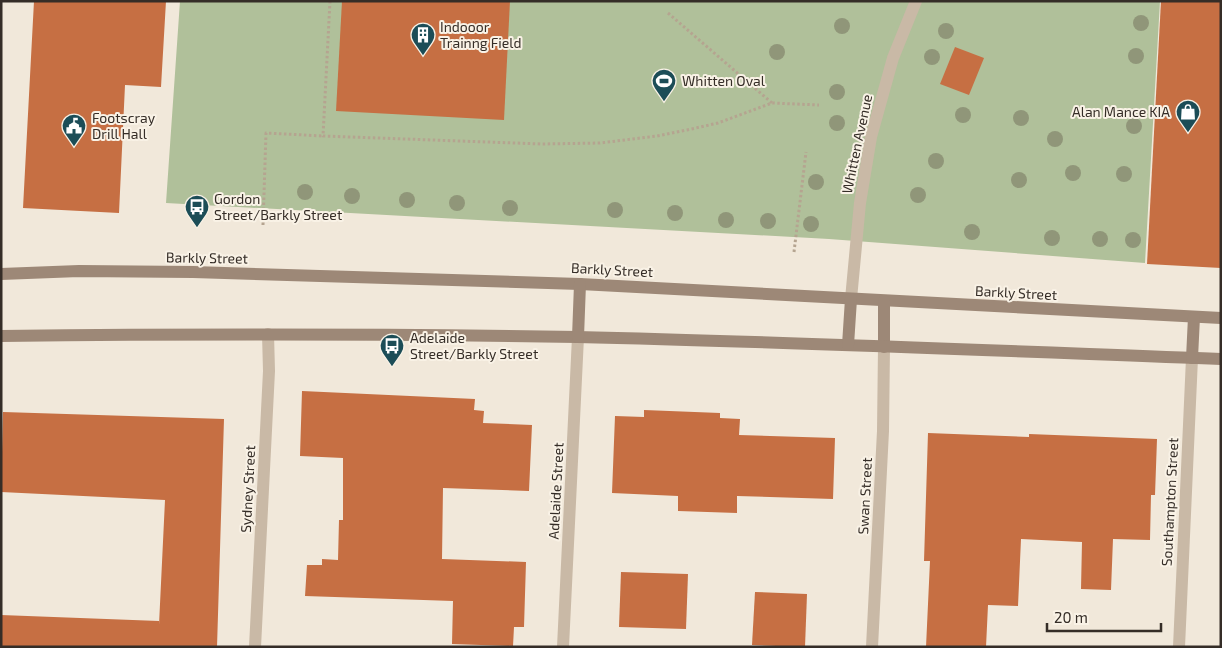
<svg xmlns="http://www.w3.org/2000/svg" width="1222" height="648" font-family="'Exo 2',sans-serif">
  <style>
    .green { fill: #b0c09a }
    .building { fill: #c66f43 }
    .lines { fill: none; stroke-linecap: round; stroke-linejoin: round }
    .path { stroke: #b5a490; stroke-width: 3; stroke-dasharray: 2.5 2.5; stroke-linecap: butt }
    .street { stroke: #c9b9a6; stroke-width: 12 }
    .secondary { stroke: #9d8877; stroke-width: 12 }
    .tree { fill: #909679 }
    .labels { text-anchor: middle; stroke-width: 4; stroke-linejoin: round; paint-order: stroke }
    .poi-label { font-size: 14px; fill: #352d27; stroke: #f9f2e6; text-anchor: start }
    .street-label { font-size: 14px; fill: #352d27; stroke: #f9f2e6 }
  </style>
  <rect width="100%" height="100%" fill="#f1e8da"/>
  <path class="green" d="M180,1H1160L1145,263L829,239L166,203Z"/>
  <g class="building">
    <path d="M34,1H166L161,87L125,85L119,213L23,208Z"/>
    <path d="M342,1H510L504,120L336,111Z"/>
    <path d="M1161,1H1221V268L1147,264Z"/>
    <path d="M955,47L984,58L969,95L940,84Z"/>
    <path d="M302,391L475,399L474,410L484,411L483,423L532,425L529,491L443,488L442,559L526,562L524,627H514L513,646L452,644L453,601L305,596L307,565H322V559L338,560L339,520H343V458L300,456Z"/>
    <path d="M644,410L720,413V418L740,419L739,435L835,438L833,499L737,496V513L678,511V496L612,493L615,416L644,417Z"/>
    <path d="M3,412L224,419L217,647H1V615L159,621V625L165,500L1,492Z"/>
    <path d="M928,433L1029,437V434L1157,439L1155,495H1151L1150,540L1113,539L1111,590L1081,589L1082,542L1021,539L1018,606L988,605L986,647H926L930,561H924Z"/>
    <path d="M621,572L688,574L686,629L619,627Z"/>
    <path d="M755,592L807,594L805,647L752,645Z"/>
  </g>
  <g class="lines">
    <g class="path">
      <path d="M330,1L323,136L542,144L600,143L657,136L687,130L718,123L772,103L819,105"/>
      <path d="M668,13L772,103"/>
      <path d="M263,225L266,133L323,136"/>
      <path d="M794,252L806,152"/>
    </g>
    <g class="street">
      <path d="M851,299L860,203L871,137L893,58L916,1"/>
      <path d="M255,647L269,371L268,334"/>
      <path d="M563,647L578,337"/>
      <path d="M872,647L883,431L884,347"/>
      <path d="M1179,647L1192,358"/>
    </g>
    <g class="secondary">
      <path d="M1,274L79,271L193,272L580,284L1221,318"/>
      <path d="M884,301V347"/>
      <path d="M1,336C193,334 385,334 577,337C792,342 1006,351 1221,359"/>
      <path d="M578,337L580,284"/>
      <path d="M848,345L851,299"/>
      <path d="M1192,358L1194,317"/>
    </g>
  </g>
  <g class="tree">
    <circle cx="1141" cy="23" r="8"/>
    <circle cx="842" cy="26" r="8"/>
    <circle cx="946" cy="31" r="8"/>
    <circle cx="777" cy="52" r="8"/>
    <circle cx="1136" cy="56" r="8"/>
    <circle cx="932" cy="57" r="8"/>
    <circle cx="837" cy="92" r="8"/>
    <circle cx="963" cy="115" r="8"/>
    <circle cx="1021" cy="118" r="8"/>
    <circle cx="837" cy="123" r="8"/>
    <circle cx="1134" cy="126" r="8"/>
    <circle cx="1055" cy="139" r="8"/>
    <circle cx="936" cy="161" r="8"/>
    <circle cx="1073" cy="173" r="8"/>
    <circle cx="1124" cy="174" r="8"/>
    <circle cx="1019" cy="180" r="8"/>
    <circle cx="816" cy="182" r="8"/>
    <circle cx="305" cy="192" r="8"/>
    <circle cx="918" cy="195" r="8"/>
    <circle cx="352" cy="196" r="8"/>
    <circle cx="407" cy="200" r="8"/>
    <circle cx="457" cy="203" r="8"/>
    <circle cx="510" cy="208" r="8"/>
    <circle cx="615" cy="210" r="8"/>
    <circle cx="675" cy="213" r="8"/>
    <circle cx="726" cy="220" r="8"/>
    <circle cx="768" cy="221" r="8"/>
    <circle cx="811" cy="224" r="8"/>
    <circle cx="972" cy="232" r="8"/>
    <circle cx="1052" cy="238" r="8"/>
    <circle cx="1100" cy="239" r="8"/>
    <circle cx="1133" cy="240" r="8"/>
  </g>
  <defs>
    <symbol id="building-pin" viewBox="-11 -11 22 30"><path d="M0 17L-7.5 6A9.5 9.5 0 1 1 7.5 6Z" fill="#1c4d57" stroke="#f9f2e6"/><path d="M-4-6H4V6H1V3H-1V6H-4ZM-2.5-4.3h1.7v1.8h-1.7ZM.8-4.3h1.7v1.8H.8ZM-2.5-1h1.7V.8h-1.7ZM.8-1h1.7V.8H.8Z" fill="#fff"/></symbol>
    <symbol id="stadium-pin" viewBox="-11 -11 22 30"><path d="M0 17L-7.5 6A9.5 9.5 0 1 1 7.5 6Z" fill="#1c4d57" stroke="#f9f2e6"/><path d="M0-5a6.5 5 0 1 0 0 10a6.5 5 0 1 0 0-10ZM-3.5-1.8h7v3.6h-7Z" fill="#fff"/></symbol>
    <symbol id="shop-pin" viewBox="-11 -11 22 30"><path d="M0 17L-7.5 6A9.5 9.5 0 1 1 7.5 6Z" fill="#1c4d57" stroke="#f9f2e6"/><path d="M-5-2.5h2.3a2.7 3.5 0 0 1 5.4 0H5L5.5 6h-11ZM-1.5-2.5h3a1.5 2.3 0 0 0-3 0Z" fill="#fff"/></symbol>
    <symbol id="civic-pin" viewBox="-11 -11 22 30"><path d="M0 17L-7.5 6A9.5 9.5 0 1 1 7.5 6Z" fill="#1c4d57" stroke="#f9f2e6"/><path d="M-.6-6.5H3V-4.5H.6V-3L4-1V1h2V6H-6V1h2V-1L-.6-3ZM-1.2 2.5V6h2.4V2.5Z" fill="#fff"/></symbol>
    <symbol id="bus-pin" viewBox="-11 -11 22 30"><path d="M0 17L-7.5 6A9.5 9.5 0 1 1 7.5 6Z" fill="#1c4d57" stroke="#f9f2e6"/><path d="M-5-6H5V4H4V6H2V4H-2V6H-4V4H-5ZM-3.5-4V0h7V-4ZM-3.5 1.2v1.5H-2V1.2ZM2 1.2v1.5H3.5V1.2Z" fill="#fff"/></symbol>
  </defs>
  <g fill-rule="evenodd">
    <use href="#building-pin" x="409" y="21" width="28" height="38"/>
    <use href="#stadium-pin" x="650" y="67" width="28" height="38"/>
    <use href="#shop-pin" x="1174" y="98" width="28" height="38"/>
    <use href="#civic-pin" x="60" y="112" width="28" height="38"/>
    <use href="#bus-pin" x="183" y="193" width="28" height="38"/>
    <use href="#bus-pin" x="378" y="332" width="28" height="38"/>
  </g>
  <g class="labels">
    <g class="poi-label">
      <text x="440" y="32">Indooor<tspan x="440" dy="16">Trainng Field</tspan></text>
      <text x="682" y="86">Whitten Oval</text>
      <text x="1170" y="117" text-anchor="end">Alan Mance KIA</text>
      <text x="92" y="123">Footscray<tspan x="92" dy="16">Drill Hall</tspan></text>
      <text x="214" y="204">Gordon<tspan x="214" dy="16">Street/Barkly Street</tspan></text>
      <text x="410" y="343">Adelaide<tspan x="410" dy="16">Street/Barkly Street</tspan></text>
    </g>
    <g class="street-label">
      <text transform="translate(857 144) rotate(-78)" y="5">Whitten Avenue</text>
      <text transform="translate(207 258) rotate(1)" y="5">Barkly Street</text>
      <text transform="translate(612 270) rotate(3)" y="5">Barkly Street</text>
      <text transform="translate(1016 293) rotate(3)" y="5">Barkly Street</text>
      <text transform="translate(248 489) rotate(-87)" y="5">Sydney Street</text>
      <text transform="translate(556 491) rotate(-87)" y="5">Adelaide Street</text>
      <text transform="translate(865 496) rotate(-87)" y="5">Swan Street</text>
      <text transform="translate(1170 502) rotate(-87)" y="5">Southampton Street</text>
    </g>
  </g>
  <rect width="1222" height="648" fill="none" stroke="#352d27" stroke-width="5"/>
  <path d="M1047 623v8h114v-8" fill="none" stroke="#352d27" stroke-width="2.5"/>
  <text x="1054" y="623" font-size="15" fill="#352d27" stroke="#f9f2e6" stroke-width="4" paint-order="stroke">20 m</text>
</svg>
